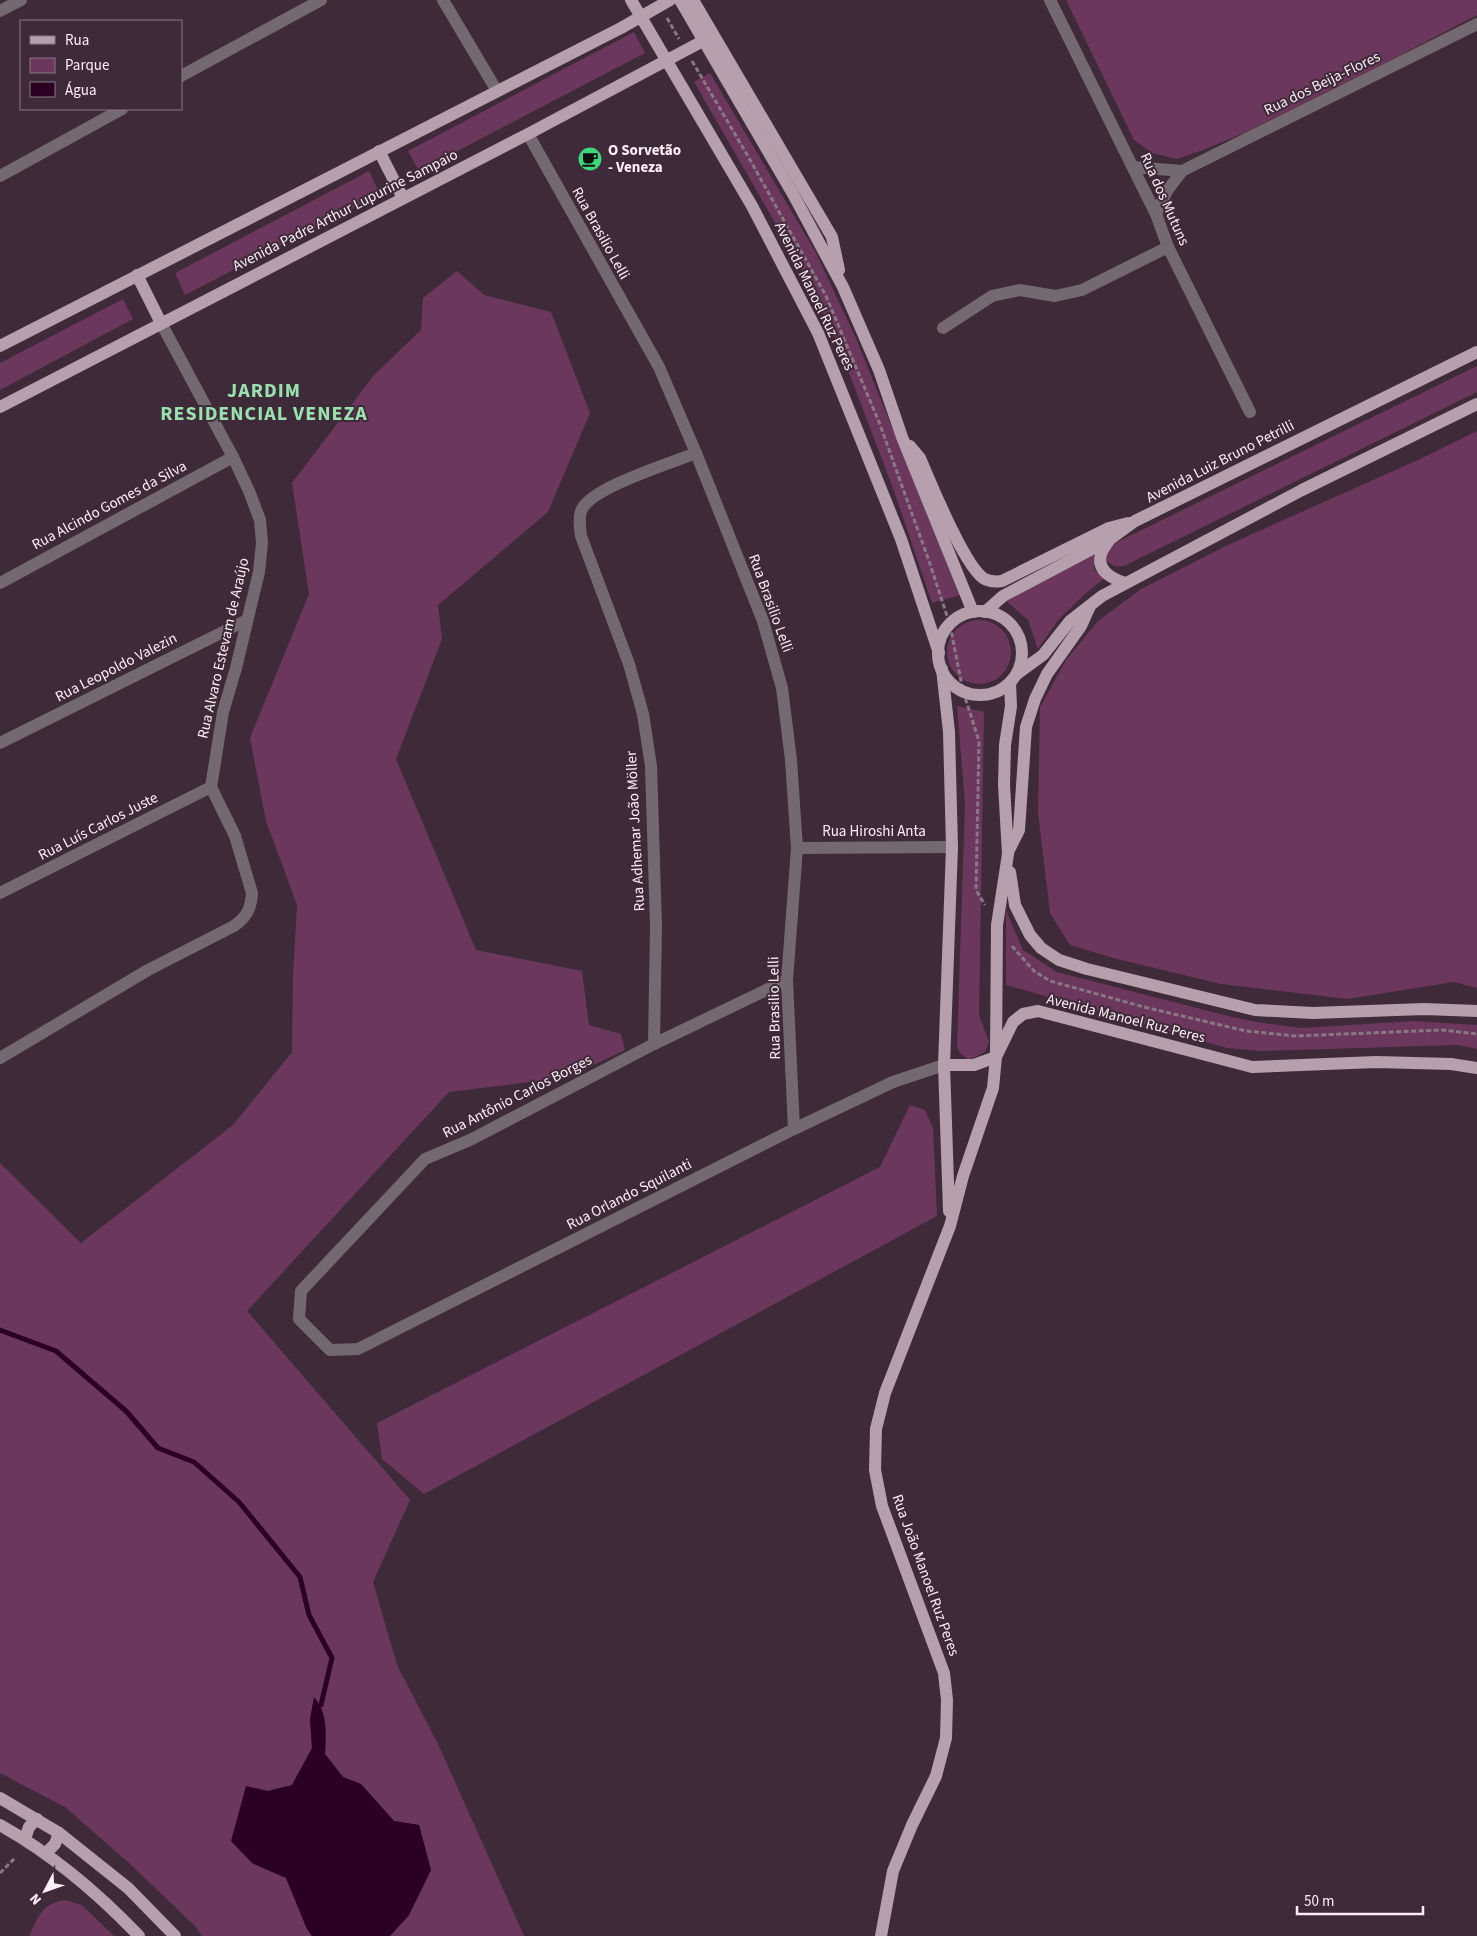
<svg xmlns="http://www.w3.org/2000/svg" width="1477" height="1936" font-family="'Source Sans 3',sans-serif">
  <style>
    .green { fill: #6c375d }
    .water { fill: #2c0022 }
    .lines { fill: none; stroke-linecap: round; stroke-linejoin: round }
    .stream { stroke: #2c0022; stroke-width: 5 }
    .path { stroke: #897884; stroke-width: 3; stroke-dasharray: 5 2.5; stroke-linecap: butt }
    .minor { stroke: #746970; stroke-width: 12 }
    .major { stroke: #b6a0ae; stroke-width: 12 }
    .labels { text-anchor: middle; stroke-width: 4; stroke-linejoin: round; paint-order: stroke }
    .street-label { font-size: 15px; fill: #fdeff8; stroke: #3e2a38 }
    .poi-label { font-size: 15px; font-weight: bold; fill: #fdeff8; stroke: #3e2a38; text-anchor: start }
    .district-label { font-size: 20px; font-weight: bold; letter-spacing: 1px; fill: #99e1af; stroke: #3e2a38 }
  </style>
  <rect width="100%" height="100%" fill="#3e2a38"/>
  <g class="green">
    <path d="M1066,0H1477V15L1387,62L1244,133L1203,150L1177,159L1152,153L1134,140Z"/>
    <path d="M634,32L645,53L419,171L408,151Z"/>
    <path d="M710,73L815,251L855,336L960,595L932,603L894,491L838,344L796,259L694,82Z"/>
    <path d="M369,171L380,194L185,295L175,273Z"/>
    <path d="M457,271L484,295L551,312L590,413L548,512L438,605L442,639L396,759L476,950L582,971L589,1025L621,1034L625,1050L587,1068L537,1081L449,1092L247,1311L410,1500L373,1582L397,1665L439,1746L524,1936H390L409,1915L431,1870L419,1825L394,1821L361,1784L343,1777L325,1754C326,1734 328,1713 314,1698L310,1719L312,1748L292,1785L268,1791L252,1863L286,1878L307,1929L312,1936H202L196,1927L130,1864L65,1807L0,1773V1163L81,1243L233,1125L292,1052L293,975L297,905L266,821L250,738L309,594L292,483L374,375L421,330L423,298Z"/>
    <path d="M123,299L133,319L0,390V363Z"/>
    <path d="M1477,366V392L1126,565C1117,568 1113,567 1106,560L1108,550L1113,544Z"/>
    <path d="M1477,431V988L1454,982L1347,999L1221,984L1117,959L1070,945L1050,913L1038,813L1040,707L1066,660L1098,621L1141,589L1230,544L1420,459Z"/>
    <path d="M1094,553V570L1106,577L1085,594L1059,619L1038,649L1028,620L1006,601Z"/>
    <circle cx="979" cy="652" r="32"/>
    <path d="M957,706L984,712L979,1015L989,1042L985,1052L969,1060L960,1053L957,1047L965,803Z"/>
    <path d="M1006,910L1023,950L1057,972L1228,1016L1256,1022L1301,1028L1414,1021L1477,1025V1049L1457,1045L1260,1051L1227,1048L1006,985Z"/>
    <path d="M910,1105L925,1110L933,1128L937,1216L424,1494L382,1459L377,1423L880,1167Z"/>
    <path d="M64,1900L82,1905L114,1936H29C39,1916 40,1905 64,1900Z"/>
  </g>
  <path class="water" d="M314,1697C328,1713 326,1734 325,1754L343,1777L361,1784L394,1821L419,1825L431,1870L409,1915L390,1936H312L307,1929L286,1878L252,1863L231,1841L246,1786L268,1791L292,1785L312,1748L310,1719Z"/>
  <g class="lines">
    <path class="stream" d="M0,1330L56,1351L126,1411L158,1448L194,1462L239,1502L300,1577L309,1615L332,1658L321,1705"/>
    <g class="path">
      <path d="M667,18L679,39"/>
      <path d="M692,61L749,158L826,296L879,422L929,561L950,625L963,691L979,741L976,890L985,905"/>
      <path d="M1012,946L1034,971L1050,981L1144,1007L1246,1031L1295,1036L1442,1030L1477,1034"/>
      <path d="M0,1873L16,1857"/>
    </g>
    <g class="minor">
      <path d="M443,0L497,91"/>
      <path d="M1050,0L1143,188L1156,214L1168,247L1250,412"/>
      <path d="M0,11L21,0"/>
      <path d="M181,76L321,0"/>
      <path d="M528,134L659,367L696,453L763,621L782,688L791,760L797,848L787,980L794,1129"/>
      <path d="M1133,167L1182,171"/>
      <path d="M0,176L122,109"/>
      <path d="M1156,214L1167,191L1182,171L1477,24"/>
      <path d="M943,328L992,296L1020,290L1055,296L1082,290L1168,247"/>
      <path d="M0,583L233,457"/>
      <path d="M0,743L247,620"/>
      <path d="M797,848L952,847"/>
      <path d="M0,893L211,787"/>
      <path d="M787,980L654,1044L470,1140L425,1159L301,1291L299,1319L330,1350L358,1349L794,1129L893,1082L944,1065"/>
      <path d="M654,1044L656,926L651,766L643,714L629,664L581,536C580,527 578,517 582,509C593,487 671,463 696,453"/>
      <path d="M0,1058L148,970L234,926C247,917 251,908 252,893L235,836L211,787L223,712L236,668L259,572L262,543L260,520L249,491L233,457L161,323"/>
    </g>
    <g class="major">
      <path d="M631,0L752,206L818,333L901,539L939,653"/>
      <path d="M680,0L793,194L843,287L879,370L902,437L973,612"/>
      <path d="M693,0L832,237L839,270"/>
      <path d="M379,151L403,198"/>
      <path d="M137,275L161,323"/>
      <path d="M0,346L621,28L670,0"/>
      <path d="M0,407L528,134L703,41"/>
      <path d="M910,446L920,458C931,484 963,563 983,578C989,582 995,582 1002,581L1109,528L1128,523"/>
      <path d="M1109,540C1107,544 1102,550 1101,554C1096,571 1113,579 1125,583"/>
      <circle cx="980" cy="653" r="42"/>
      <path d="M985,612L1003,596L1109,540L1135,521L1477,352"/>
      <path d="M942,669L949,732L952,847L944,1065L949,1211"/>
      <path d="M1017,674L1043,655L1070,621L1102,596L1302,490L1477,404"/>
      <path d="M1008,852L1019,830L1026,727L1035,699L1047,674L1081,626L1090,606"/>
      <path d="M1010,872L1015,905L1030,935L1041,948L1059,960L1087,969L1255,1010L1313,1013L1424,1009L1477,1011"/>
      <path d="M997,1055L1013,1022L1023,1014L1038,1011L1252,1067L1376,1062L1451,1064L1477,1068"/>
      <path d="M944,1065H974L996,1057"/>
      <path d="M0,1798L59,1833L128,1888L175,1936"/>
      <path d="M0,1825C52,1854 98,1893 139,1936"/>
      <path d="M25,1839L29,1827L37,1819"/>
      <path d="M46,1853L55,1844L59,1833"/>
      <path d="M881,1936L893,1871L912,1825L936,1776L946,1738L947,1700L944,1673L882,1506L875,1470L876,1429L885,1393L950,1226L963,1176L993,1088L996,1057L997,925L1008,854L1004,785L1005,745L1011,706L1010,683"/>
    </g>
  </g>
  <defs>
    <symbol id="cafe-disc" viewBox="-11 -11 22 22"><circle r="9.5" fill="#3cd77e" stroke="#3e2a38"/><path d="M-5.5-4.5H6V0H3Q3 3.5 0 3.5H-2.5Q-5.5 3.5-5.5 0ZM3-3.2v2h1.7v-2ZM-6 4.5H4V6H-6Z" fill="#111"/></symbol>
  </defs>
  <g fill-rule="evenodd">
    <use href="#cafe-disc" x="576" y="145" width="28" height="28"/>
  </g>
  <g class="labels">
    <g class="street-label">
      <text transform="translate(1322 83) rotate(-26)" y="5">Rua dos Beija-Flores</text>
      <text transform="translate(1165 199) rotate(66)" y="5">Rua dos Mutuns</text>
      <text transform="translate(345 210) rotate(-27)" y="5">Avenida Padre Arthur Lupurine Sampaio</text>
      <text transform="translate(601 233) rotate(61)" y="5">Rua Brasilio Lelli</text>
      <text transform="translate(815 296) rotate(64)" y="5">Avenida Manoel Ruz Peres</text>
      <text transform="translate(1220 461) rotate(-27)" y="5">Avenida Luiz Bruno Petrilli</text>
      <text transform="translate(109 505) rotate(-28)" y="5">Rua Alcindo Gomes da Silva</text>
      <text transform="translate(771 603) rotate(70)" y="5">Rua Brasilio Lelli</text>
      <text transform="translate(223 648) rotate(-77)" y="5">Rua Alvaro Estevam de Araújo</text>
      <text transform="translate(116 667) rotate(-27)" y="5">Rua Leopoldo Valezin</text>
      <text transform="translate(98 826) rotate(-27)" y="5">Rua Luís Carlos Juste</text>
      <text transform="translate(635 831) rotate(-93)" y="5">Rua Adhemar João Möller</text>
      <text x="874" y="836">Rua Hiroshi Anta</text>
      <text transform="translate(774 1008) rotate(-91)" y="5">Rua Brasilio Lelli</text>
      <text transform="translate(1126 1018) rotate(14)" y="5">Avenida Manoel Ruz Peres</text>
      <text transform="translate(517 1096) rotate(-27)" y="5">Rua Antônio Carlos Borges</text>
      <text transform="translate(629 1194) rotate(-27)" y="5">Rua Orlando Squilanti</text>
      <text transform="translate(926 1575) rotate(70)" y="5">Rua João Manoel Ruz Peres</text>
    </g>
    <g class="poi-label">
      <text x="608" y="155">O Sorvetão<tspan x="608" dy="17">- Veneza</tspan></text>
    </g>
    <g class="district-label">
      <text x="264" y="397">JARDIM<tspan x="264" dy="23">RESIDENCIAL VENEZA</tspan></text>
    </g>
  </g>
  <rect x="20" y="20" width="162" height="90" fill="#3e2a38" stroke="#8a7985"/>
  <rect x="30" y="36" width="25" height="8" fill="#b6a0ae" stroke="#8a7985"/>
  <text x="65" y="45" font-size="15" fill="#fdeff8">Rua</text>
  <rect x="30" y="58" width="25" height="15" fill="#6c375d" stroke="#8a7985"/>
  <text x="65" y="70" font-size="15" fill="#fdeff8">Parque</text>
  <rect x="30" y="82" width="25" height="15" fill="#2c0022" stroke="#8a7985"/>
  <text x="65" y="95" font-size="15" fill="#fdeff8">Água</text>
  <g transform="translate(45 1891) rotate(229)" stroke="#3e2a38" stroke-width="4" paint-order="stroke">
  <path d="M0-4L9 19L0 12L-9 19Z" fill="#fdeff8"/>
  <text y="-8" font-size="14" font-weight="bold" text-anchor="middle" fill="#fdeff8">N</text>
  </g>
  <path d="M1297 1906v8h126v-8" fill="none" stroke="#fdeff8" stroke-width="2.5"/>
  <text x="1304" y="1906" font-size="15" fill="#fdeff8" stroke="#3e2a38" stroke-width="4" paint-order="stroke">50 m</text>
</svg>
